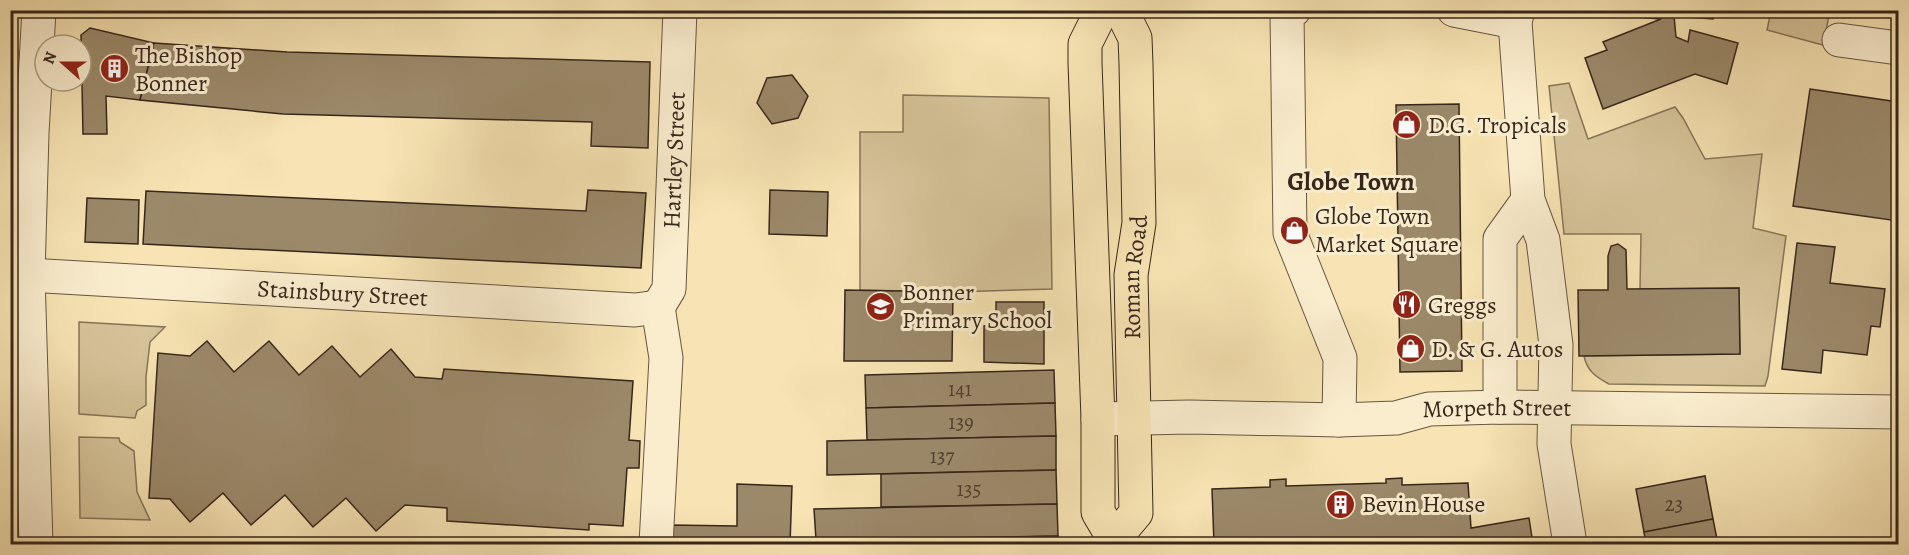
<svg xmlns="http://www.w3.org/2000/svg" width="1909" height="555" font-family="Alegreya,serif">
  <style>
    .green { fill: #d6c399; stroke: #86755a; stroke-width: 1.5 }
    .building { fill: #9b896a; stroke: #37271b; stroke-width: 1.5 }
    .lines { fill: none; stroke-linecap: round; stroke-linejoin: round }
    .minor-casing { stroke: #675641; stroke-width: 35 }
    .major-casing { stroke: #37271b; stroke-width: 35 }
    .minor { stroke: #faedce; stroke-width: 33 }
    .major { stroke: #f7e3b3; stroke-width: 33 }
    .labels { text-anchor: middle; stroke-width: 6; stroke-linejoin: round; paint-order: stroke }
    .number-label { font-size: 21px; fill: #50402f }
    .poi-label { font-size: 24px; fill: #37271b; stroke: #faedce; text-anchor: start }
    .street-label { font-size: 24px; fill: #37271b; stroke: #faedce }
    .neighbourhood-label { font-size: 26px; font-weight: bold; fill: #37271b; stroke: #faedce }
  </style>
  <rect width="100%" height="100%" fill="#f7e3b3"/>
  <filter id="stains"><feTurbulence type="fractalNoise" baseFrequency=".00333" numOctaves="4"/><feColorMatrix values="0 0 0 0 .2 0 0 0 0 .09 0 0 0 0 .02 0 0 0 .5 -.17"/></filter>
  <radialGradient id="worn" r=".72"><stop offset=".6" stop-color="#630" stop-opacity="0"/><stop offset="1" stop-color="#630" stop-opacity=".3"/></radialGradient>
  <g class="green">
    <path d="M1771,11H1830L1823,45L1767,30Z"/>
    <path d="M1569,83L1588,139L1675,107L1683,118L1705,159L1762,154L1753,228L1786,236L1768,376L1765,386L1609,384C1596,377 1587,371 1584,356L1740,354L1739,288L1640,289L1641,234H1564L1549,86Z"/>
    <path d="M903,95L1049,98L1052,289L953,292L860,290V132H903Z"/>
    <path d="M79,322L165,327L150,342L146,377V405L137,411L135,418L79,414Z"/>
    <path d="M79,437L119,438L120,442L134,451L137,492L150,520L80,518Z"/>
  </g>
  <g class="building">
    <path d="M1632,10H1715L1713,19L1674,16L1676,37L1688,42L1690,30L1738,43L1727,84L1695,74L1603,109L1585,58L1607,50L1603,42L1661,19L1636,17Z"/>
    <path d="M90,28L154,43L140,100L106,96L107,134H83L81,35Z"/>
    <path d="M154,43L287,52L650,62L648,148L591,146L592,122L283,114L140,100Z"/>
    <path d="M792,75L808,96L798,118L772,124L757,103L767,78Z"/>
    <path d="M1810,89L1898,102V221L1793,206Z"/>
    <path d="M1459,104L1462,371L1400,372L1396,105Z"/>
    <path d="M588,190L646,193L641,268L143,244L146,191L586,211Z"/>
    <path d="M770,190L828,192L827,236L769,234Z"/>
    <path d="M87,198L139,200L138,244L85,242Z"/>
    <path d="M1797,243L1835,247L1830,283L1885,289L1880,327L1871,326L1867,355L1823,350L1821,373L1782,369Z"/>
    <path d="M1618,244L1626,250L1627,289L1739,288L1740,354L1579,356L1578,290H1608V256L1611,246Z"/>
    <path d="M845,290L953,292L952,361H844Z"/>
    <path d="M996,302H1044V364L984,362V326H996Z"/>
    <path d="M207,341L234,372L269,341L299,375L332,346L360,377L391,349L415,377L442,379L444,369L633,381L629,440L640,441L639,468H627L623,526L589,524V530L447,521V508L405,505L376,531L346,498L313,527L285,495L251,525L223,493L190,522L170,499L149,498L158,353L190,356Z"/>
    <path d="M1054,370L1055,403L866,408L865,375Z"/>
    <path d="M1055,403L1056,436L867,440L866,408Z"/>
    <path d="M1056,436V470L827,475V441Z"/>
    <path d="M1056,470L1057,504L881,507V474Z"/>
    <path d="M1705,476L1713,519L1644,532L1636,489Z"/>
    <path d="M1402,478V485L1468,483L1471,528L1529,518L1533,544H1214L1212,489L1270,487V480L1286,479V486L1386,483V479Z"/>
    <path d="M737,484L792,486L790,544H669L670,525L737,526Z"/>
    <path d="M1057,504L1058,536L816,540L814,509Z"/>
    <path d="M1713,519L1718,544H1646L1644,532Z"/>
    <path d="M1058,536V544H928V539Z"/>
    <path d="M859,539V544H816V540Z"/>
  </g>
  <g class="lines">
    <defs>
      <g id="minor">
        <path d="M1294,10L1287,14L1290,233L1340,358L1339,420"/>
        <path d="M1454,10L1515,22"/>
        <path d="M1518,10L1515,22L1528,200L1543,240L1556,345L1554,444L1570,544"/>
        <path d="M1839,40L1898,48"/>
        <path id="s1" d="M28,275L635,310L658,307"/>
        <path id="s2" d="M658,307L669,289L680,10"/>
        <path d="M1500,407V239L1528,200"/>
        <path id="s3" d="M1098,419L1189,417L1339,420L1396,418L1429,409L1500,407L1898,412"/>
        <path d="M36,544L28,275L32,133L39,10"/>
        <path d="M656,544L666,358L658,307"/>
      </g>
      <g id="major">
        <path d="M1102,10L1085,44V63L1098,419V512L1114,539V544"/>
        <path id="s4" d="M1114,539L1136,513L1131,275L1139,223L1136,64L1135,38L1121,10"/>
      </g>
    </defs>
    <use href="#minor" class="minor-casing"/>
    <use href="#major" class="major-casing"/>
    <use href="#minor" class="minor"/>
    <use href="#major" class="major"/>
  </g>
  <defs>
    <symbol id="building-disc" viewBox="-11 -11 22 22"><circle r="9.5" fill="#8f2418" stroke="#faedce"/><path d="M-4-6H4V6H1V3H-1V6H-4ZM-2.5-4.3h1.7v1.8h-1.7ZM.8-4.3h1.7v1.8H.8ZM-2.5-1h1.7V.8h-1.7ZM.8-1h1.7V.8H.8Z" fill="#fff"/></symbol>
    <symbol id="shop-disc" viewBox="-11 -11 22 22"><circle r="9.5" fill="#8f2418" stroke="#faedce"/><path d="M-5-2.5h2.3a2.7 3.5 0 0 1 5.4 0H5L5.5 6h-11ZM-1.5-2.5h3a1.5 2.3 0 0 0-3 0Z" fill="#fff"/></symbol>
    <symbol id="restaurant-disc" viewBox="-11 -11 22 22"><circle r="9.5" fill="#8f2418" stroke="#faedce"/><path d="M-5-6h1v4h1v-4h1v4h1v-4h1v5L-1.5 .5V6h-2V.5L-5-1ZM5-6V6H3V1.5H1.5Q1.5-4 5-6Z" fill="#fff"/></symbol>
    <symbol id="school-disc" viewBox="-11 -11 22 22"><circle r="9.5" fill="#8f2418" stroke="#faedce"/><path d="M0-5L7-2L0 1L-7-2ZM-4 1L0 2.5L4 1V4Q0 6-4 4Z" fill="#fff"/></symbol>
  </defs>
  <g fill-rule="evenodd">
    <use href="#building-disc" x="98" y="52" width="33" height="33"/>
    <use href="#shop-disc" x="1390" y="108" width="33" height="33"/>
    <use href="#shop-disc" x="1278" y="214" width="33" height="33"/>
    <use href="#restaurant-disc" x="1390" y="288" width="33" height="33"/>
    <use href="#school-disc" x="864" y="290" width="33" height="33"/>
    <use href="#shop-disc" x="1394" y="332" width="33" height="33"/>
    <use href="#building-disc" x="1324" y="488" width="33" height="33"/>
  </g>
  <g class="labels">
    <g class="number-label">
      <text x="960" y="396">141</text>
      <text x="961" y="429">139</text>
      <text x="942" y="463">137</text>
      <text x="969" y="496">135</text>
      <text x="1674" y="511">23</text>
    </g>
    <g class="poi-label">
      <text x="135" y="63">The Bishop<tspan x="135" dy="28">Bonner</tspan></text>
      <text x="1428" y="133">D.G. Tropicals</text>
      <text x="1315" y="224">Globe Town<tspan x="1315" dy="28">Market Square</tspan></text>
      <text x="902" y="300">Bonner<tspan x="902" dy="28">Primary School</tspan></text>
      <text x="1428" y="313">Greggs</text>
      <text x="1431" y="357">D. &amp; G. Autos</text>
      <text x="1362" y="512">Bevin House</text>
    </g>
    <g class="street-label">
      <text dy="8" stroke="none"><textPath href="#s2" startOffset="150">Hartley Street</textPath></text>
      <text dy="8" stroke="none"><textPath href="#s4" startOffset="270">Roman Road</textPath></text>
      <text dy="8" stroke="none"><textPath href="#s1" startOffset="315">Stainsbury Street</textPath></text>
      <text dy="8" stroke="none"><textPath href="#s3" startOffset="400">Morpeth Street</textPath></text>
    </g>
    <g class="neighbourhood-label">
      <text x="1351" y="190">Globe Town</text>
    </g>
  </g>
  <rect width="1909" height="555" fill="none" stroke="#f7e3b3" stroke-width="36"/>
  <rect x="12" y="12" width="1885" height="531" fill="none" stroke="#37271b" stroke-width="3"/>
  <rect x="18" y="18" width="1873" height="519" fill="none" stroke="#37271b" stroke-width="1.5"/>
  <g transform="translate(63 63) rotate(291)"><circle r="28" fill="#faedce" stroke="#ac9e86" stroke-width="1.5"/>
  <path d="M0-4.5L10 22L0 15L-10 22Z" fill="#8f2418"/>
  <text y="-9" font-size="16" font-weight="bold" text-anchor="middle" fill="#37271b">N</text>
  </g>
  <rect width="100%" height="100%" filter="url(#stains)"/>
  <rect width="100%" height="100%" fill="url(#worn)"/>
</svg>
